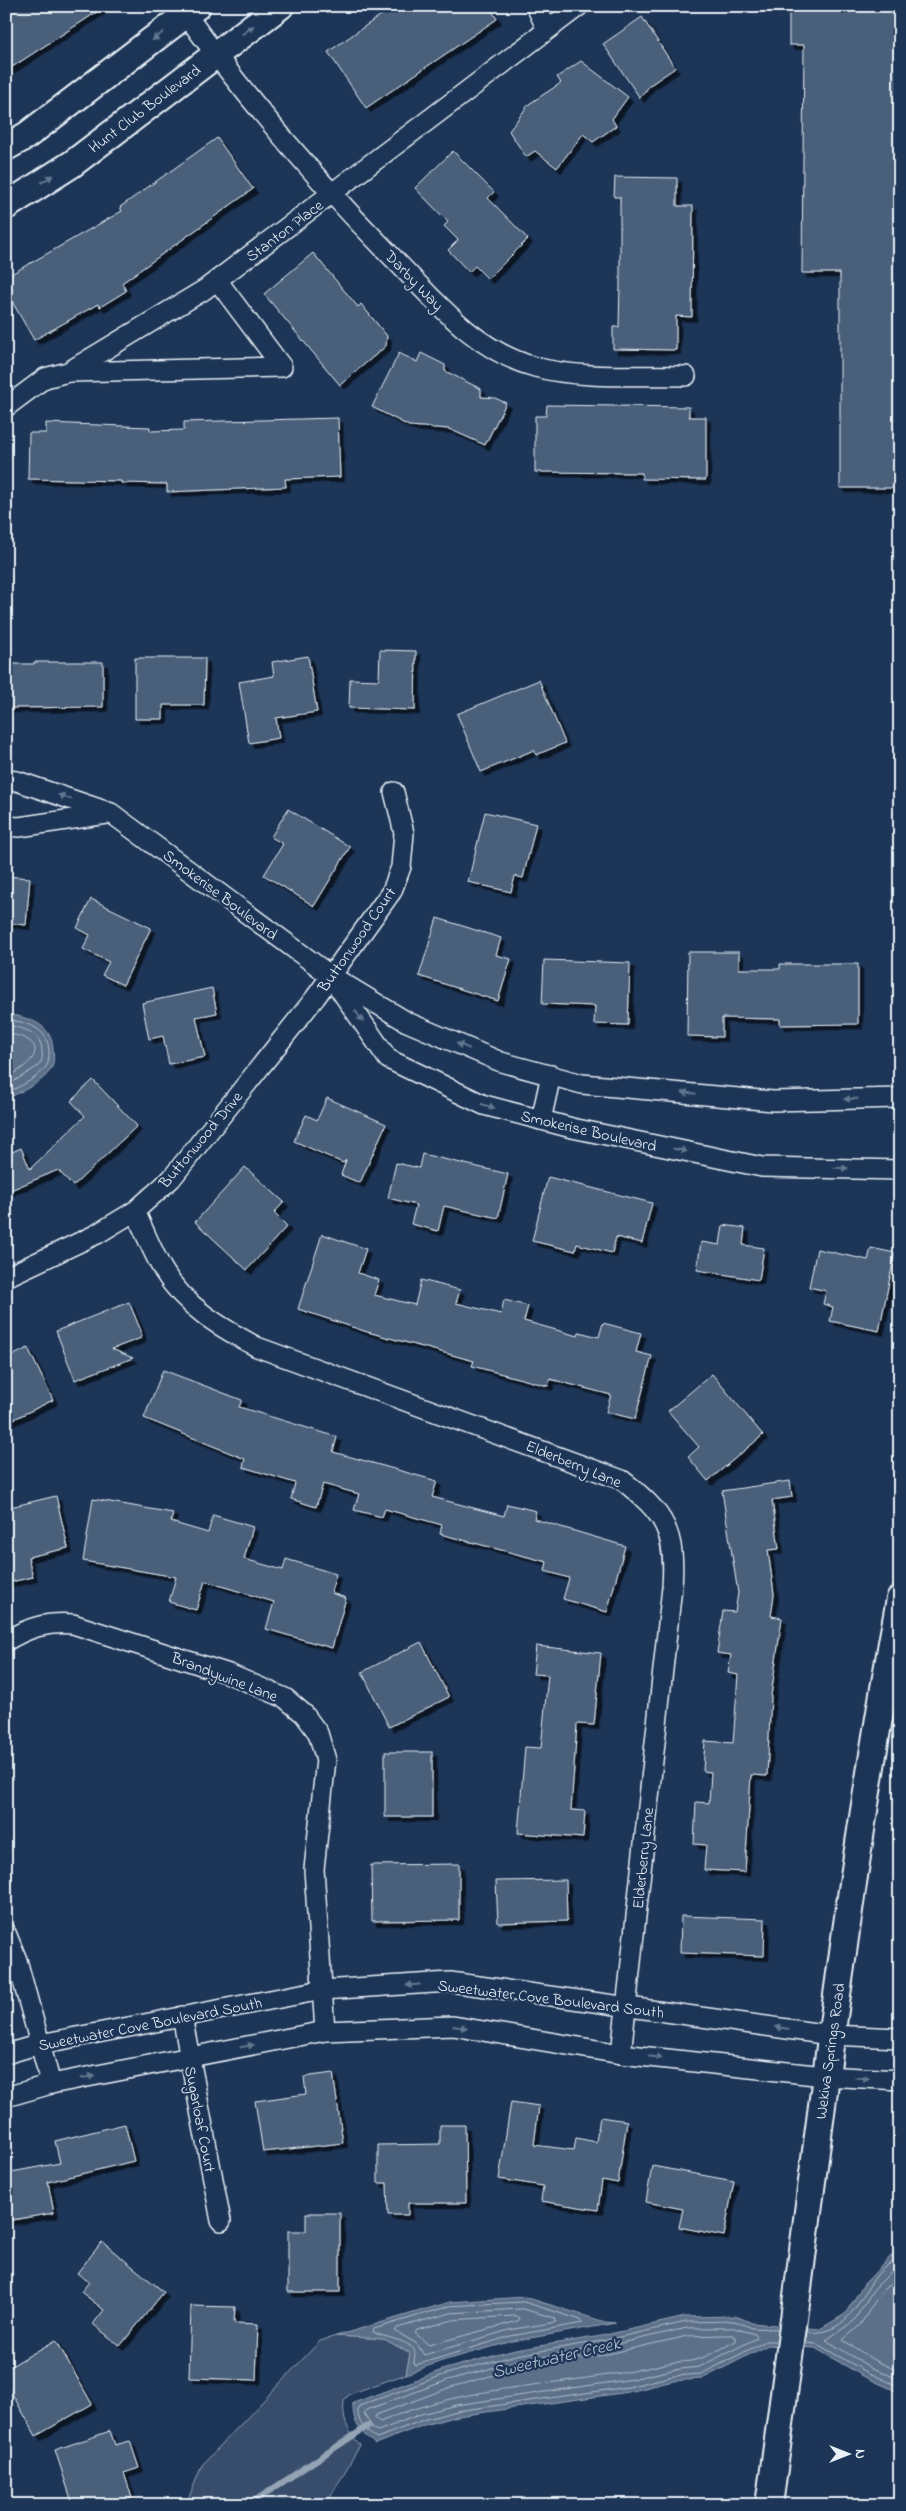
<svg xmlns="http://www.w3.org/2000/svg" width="906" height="2511" font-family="'Indie Flower',sans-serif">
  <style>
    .green { fill: #374d6c; stroke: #909fb2 }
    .water { fill: #5d7089; stroke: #95a4b5 }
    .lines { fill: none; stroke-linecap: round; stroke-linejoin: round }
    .shore { stroke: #b0bdcc; stroke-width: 1 }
    .stream { stroke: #95a4b5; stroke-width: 6 }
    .building { fill: #495e7a; stroke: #e8f1f8; filter: url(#shadow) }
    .street-casing { stroke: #e8f1f8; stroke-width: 22 }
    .secondary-casing { stroke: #e8f1f8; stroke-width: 30 }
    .street { stroke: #1d3557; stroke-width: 19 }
    .secondary { stroke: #1d3557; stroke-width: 26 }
    .oneway { fill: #64778f }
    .labels { text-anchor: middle; stroke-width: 4.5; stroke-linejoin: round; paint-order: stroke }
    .street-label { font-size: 16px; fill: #e8f1f8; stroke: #1d3557 }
    .water-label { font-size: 18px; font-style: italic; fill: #b7c4d1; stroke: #1d3557 }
  </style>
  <defs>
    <filter id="shadow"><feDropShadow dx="4.5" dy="4.5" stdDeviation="0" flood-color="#0009"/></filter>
  </defs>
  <rect width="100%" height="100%" fill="#1d3557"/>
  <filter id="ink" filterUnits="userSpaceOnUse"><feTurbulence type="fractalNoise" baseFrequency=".02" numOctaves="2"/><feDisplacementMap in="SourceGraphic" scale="10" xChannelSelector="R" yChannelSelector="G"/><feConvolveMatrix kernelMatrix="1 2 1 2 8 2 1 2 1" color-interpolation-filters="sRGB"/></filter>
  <g filter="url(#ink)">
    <path class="green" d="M336,2336L384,2339L410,2353L406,2374L350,2394L344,2400C342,2420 347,2430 360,2445L326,2505H186L202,2465L320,2341Z"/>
    <g class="water">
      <path d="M6,1014C29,1018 52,1023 53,1050C54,1055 54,1064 51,1069C43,1083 20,1092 6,1099Z"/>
      <path d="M891,2256H900V2393L863,2376L815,2348L768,2345L702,2379L673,2381L629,2392L458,2416L424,2425L375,2444C360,2433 352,2421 353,2403L445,2369L515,2350L601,2336L685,2317L736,2316L752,2323L820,2329L845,2314L864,2284Z"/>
      <path d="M525,2297L605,2322L616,2323L513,2341L442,2361L406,2374L410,2353L384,2339L336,2336L450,2302Z"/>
    </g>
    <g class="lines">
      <g class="shore">
        <path d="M6,1019C27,1023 48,1027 49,1051C49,1056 49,1063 46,1067C37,1079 19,1087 6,1093"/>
        <path d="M6,1025C23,1028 42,1032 42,1052C43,1058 42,1062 37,1067L6,1086"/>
        <path d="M6,1033C52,1041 37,1062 6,1078"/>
        <path d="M900,2267L895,2268L873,2290L854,2321L826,2340L868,2366L900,2380"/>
        <path d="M900,2275L879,2295L860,2325L843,2340L872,2359L900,2372"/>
        <path d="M524,2302L581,2320L583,2323L511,2336L416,2365L414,2363C414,2359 416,2354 414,2350C409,2340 381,2337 373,2332L374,2329L450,2306Z"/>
        <path d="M523,2309L555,2318L556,2322L509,2330L424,2355L417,2344L395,2331L397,2328L451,2313Z"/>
        <path d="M517,2316L520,2318L518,2321L429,2345L415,2333L417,2330L453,2320Z"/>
        <path d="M734,2328L755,2334L757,2338L699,2367L672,2370L627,2380L456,2405L421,2414L378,2431L373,2429L364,2413L366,2410L448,2380L518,2361L603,2347L687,2328Z"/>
        <path d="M807,2332C863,2339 863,2263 900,2261"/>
        <path d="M732,2335L736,2337V2341C724,2347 711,2355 698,2359C688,2363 675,2361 665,2364C571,2387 469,2382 380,2422L375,2418L376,2415L451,2387L519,2368L604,2355L687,2336Z"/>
        <path d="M777,2341H766L701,2374L673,2376L628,2387L457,2411L423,2420L377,2438C366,2433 354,2418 359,2406L446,2374L516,2355L602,2341L686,2322L735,2321L752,2328L778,2329"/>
        <path d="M805,2343L817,2344L865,2371L900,2387"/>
      </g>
      <path class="stream" d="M248,2505L368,2426"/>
    </g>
    <g class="building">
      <path d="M6,6H106L6,71Z"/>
      <path d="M394,6H489L497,19L366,108L328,52Z"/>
      <path d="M789,6H900V488H840V273H802L804,45H789Z"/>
      <path d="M642,17L675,68L650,85L640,98L603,44Z"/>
      <path d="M581,61L628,97L612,119L616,126L593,142L583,134L557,168L535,151L526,157L509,131L529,104L561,83L557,77Z"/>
      <path d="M217,138L253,189L122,283L126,291L100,307L98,304L34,340L6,291V277L122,211L120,207Z"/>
      <path d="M453,151L494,192L488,198L528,239L488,279L475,266L469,272L448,250L458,240L444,226L448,222L415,188Z"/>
      <path d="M615,177L677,178V206H693L692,317L676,316V350L613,349V327H619L620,285V197H614Z"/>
      <path d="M313,253L358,307L361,304L387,336L386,346L340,385L264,294Z"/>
      <path d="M399,353L417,362L421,353L445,365V371L481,389V397L495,398L506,403L485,445L449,429L409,426L372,407Z"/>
      <path d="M547,405L689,407V417H706V480L642,479V473L535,472V416H546Z"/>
      <path d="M338,418L340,477L285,479L286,487L167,492V484L121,483V481L28,479L29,433H46V423L150,427V431L184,430V422Z"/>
      <path d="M380,650L416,651L415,710L349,708L350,679L379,680Z"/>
      <path d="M308,656L317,712L276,718L279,738L249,743L239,682L274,676L272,662Z"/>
      <path d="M135,658H205L204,705H163V719H135Z"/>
      <path d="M34,662H103V707L6,708V664H34Z"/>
      <path d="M539,680L565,743L536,755L534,750L481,772L457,714Z"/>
      <path d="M288,809L350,847L314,906L264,875L283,844L271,837Z"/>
      <path d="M485,812L536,824L523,878L515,876L511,892L468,882Z"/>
      <path d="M6,876L30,878L26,925L6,923Z"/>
      <path d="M91,899L151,928L123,985L102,975L109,962L83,949L90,935L77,928Z"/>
      <path d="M437,918L501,938L496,955L511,959L498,1001L419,976Z"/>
      <path d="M688,952H739V969H780V964H858V1024L780,1025V1019L722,1018V1037L687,1036Z"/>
      <path d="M544,960L630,963L628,1025L594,1024L595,1006L542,1004Z"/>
      <path d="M212,988L217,1013L196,1017L205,1057L169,1064L163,1036L149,1039L142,1003Z"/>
      <path d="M93,1080L137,1126L73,1186L58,1170L6,1192V1155L21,1148L30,1169L85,1116L71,1101Z"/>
      <path d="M327,1098L386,1124L360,1183L341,1175L346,1160L343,1163L294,1141L306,1115L317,1120Z"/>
      <path d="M422,1154L508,1174L498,1218L444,1206L438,1231L411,1224L416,1205L388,1198L396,1163L419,1168Z"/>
      <path d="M245,1167L284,1202L274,1213L287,1226L247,1270L195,1222Z"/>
      <path d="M548,1177L652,1203L642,1243L616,1237L612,1253L577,1244L575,1251L532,1241Z"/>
      <path d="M723,1225L745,1228L743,1245L764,1248L759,1280L697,1270L701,1242L720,1245Z"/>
      <path d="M322,1234L366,1249L358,1273L379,1280L374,1295L415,1305L421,1280L460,1290L456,1303L501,1314L504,1300L528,1306L524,1321L578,1336L579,1332L599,1337L603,1323L641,1333L636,1352L652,1356L635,1419L606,1412L611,1395L550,1379L548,1386L472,1366L474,1361L364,1331L298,1309Z"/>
      <path d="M871,1248L895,1253L879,1331L830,1321L833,1307L823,1304L826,1291L809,1287L817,1249L868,1260Z"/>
      <path d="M129,1302L141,1331V1338L112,1349L133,1358L75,1380L56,1331Z"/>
      <path d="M28,1348L53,1400L6,1423V1359Z"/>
      <path d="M163,1370L242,1400L239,1407L337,1437L333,1452L437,1481L432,1497L504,1516L507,1504L536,1511L534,1519L625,1546L607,1612L563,1599L569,1578L545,1571L547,1562L440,1534L442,1525L385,1509L382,1517L354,1510L359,1494L323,1484L316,1507L291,1499L295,1483L243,1467L245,1459L144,1418Z"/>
      <path d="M712,1374L763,1435L708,1481L688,1457L699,1447L668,1411Z"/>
      <path d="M790,1481L792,1497L772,1500L779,1549L768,1550L774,1594L771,1616L782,1618L771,1696L767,1776L751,1775L745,1872L704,1870L706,1845L694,1844L696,1802L709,1803L711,1772L703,1771L705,1741L733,1743L738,1675L728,1673L731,1655L717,1653L723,1611L735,1612L738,1593L722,1491Z"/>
      <path d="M56,1496L68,1548L28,1557L33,1577L6,1583V1508Z"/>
      <path d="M93,1499L173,1513L171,1522L208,1533L213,1515L253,1527L244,1559L283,1570L286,1559L336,1574L331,1593L346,1598L332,1648L266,1629L274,1602L205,1581L196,1610L169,1602L176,1577L83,1561Z"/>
      <path d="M421,1642L449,1697L389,1727L362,1672Z"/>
      <path d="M536,1646L601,1653L594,1725L577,1724L571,1810L585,1811L583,1838L518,1833L525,1747L541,1748L548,1675L533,1674Z"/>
      <rect x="385" y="1752" width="47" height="65"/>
      <path d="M459,1864V1920L372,1921L371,1865Z"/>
      <path d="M566,1880L567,1921L498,1923L496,1881Z"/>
      <path d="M681,1916L765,1919L764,1956L680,1953Z"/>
      <path d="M333,2073L343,2143L263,2152L255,2101L306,2094L304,2077Z"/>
      <path d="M511,2102L539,2106L534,2145L574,2150L576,2138L596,2142L600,2117L627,2121L618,2183L602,2180L598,2210L541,2201L543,2186L499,2179Z"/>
      <path d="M125,2124L134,2161L48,2182L54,2213L6,2221V2173L60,2163L55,2141Z"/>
      <path d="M440,2125H465L466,2203H408V2215H388L387,2183H378V2145L440,2144Z"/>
      <path d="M652,2166L734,2181L724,2236L679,2227L683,2209L646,2202Z"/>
      <path d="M306,2213H340V2292H288V2231H306Z"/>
      <path d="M102,2242L164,2292L120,2346L93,2324L104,2310L81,2292L89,2282L77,2273Z"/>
      <path d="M191,2306L235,2307L234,2323L258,2324L256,2380L189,2378Z"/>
      <path d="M56,2340L92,2404L36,2436L6,2383V2369Z"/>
      <path d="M110,2431L115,2445L130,2441L139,2468L124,2473L132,2498L111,2505H73L55,2450Z"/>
    </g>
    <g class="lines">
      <defs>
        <g id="street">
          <path d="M180,6C245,97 317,181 395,260C436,302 476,351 535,367C578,379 640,375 686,376"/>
          <path d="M536,6L547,30"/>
          <path d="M69,372L282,367L217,280"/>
          <path d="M6,407L45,378L68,372L204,290L579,6"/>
          <path d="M6,780L17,781L111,813L331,976L407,1022L501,1062L582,1084L773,1101L900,1098"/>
          <path d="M6,826L19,827L107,814"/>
          <path d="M334,981L388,1059L484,1105L572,1128L762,1167L900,1170"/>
          <path d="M541,1120L551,1075"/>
          <path d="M135,1211C144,1230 152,1251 163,1270C185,1307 220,1327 257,1347L622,1480C665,1514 676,1531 672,1587L621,2054"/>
          <path d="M6,1277L97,1234L135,1211L171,1179L315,998L392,891L401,867L404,833L394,792"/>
          <path d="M6,1641C29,1627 47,1622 73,1624L229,1674L285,1698L304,1714L318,1733L326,1760L314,1869L325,2031"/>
          <path d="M6,1933L17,1960L51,2084"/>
          <path d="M182,2016L221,2221"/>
          <path d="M6,2054L40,2044L322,1990L450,1982L830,2035L900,2038"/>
          <path d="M6,2097L51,2084L325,2031L453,2026L621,2054L824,2076L900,2080"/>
        </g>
        <g id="secondary">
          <path d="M6,147L26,136L197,6"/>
          <path d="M6,206L72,164L280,6"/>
          <path d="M769,2505C811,2203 844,1899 900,1599"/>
        </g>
      </defs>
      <use href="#street" class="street-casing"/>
      <use href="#secondary" class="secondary-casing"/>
      <use href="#street" class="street"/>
      <use href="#secondary" class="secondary"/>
    </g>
    <defs><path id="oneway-solid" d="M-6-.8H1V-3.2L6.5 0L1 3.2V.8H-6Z" transform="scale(1.25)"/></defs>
    <g class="oneway">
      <use href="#oneway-solid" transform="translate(248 30) rotate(-36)"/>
      <use href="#oneway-solid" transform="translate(158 36) rotate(143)"/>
      <use href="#oneway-solid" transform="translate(47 179) rotate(-33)"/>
      <use href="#oneway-solid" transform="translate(65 797) rotate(-161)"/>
      <use href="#oneway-solid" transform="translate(359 1016) rotate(55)"/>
      <use href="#oneway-solid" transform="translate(463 1046) rotate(-157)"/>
      <use href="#oneway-solid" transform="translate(689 1093) rotate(-175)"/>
      <use href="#oneway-solid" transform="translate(851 1099) rotate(179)"/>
      <use href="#oneway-solid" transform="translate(488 1106) rotate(18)"/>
      <use href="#oneway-solid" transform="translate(680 1150) rotate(11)"/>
      <use href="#oneway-solid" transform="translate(841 1168) rotate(1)"/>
      <use href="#oneway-solid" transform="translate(413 1985) rotate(177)"/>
      <use href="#oneway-solid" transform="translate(460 2027) rotate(8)"/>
      <use href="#oneway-solid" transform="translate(782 2028) rotate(-172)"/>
      <use href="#oneway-solid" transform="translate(247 2046) rotate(-11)"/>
      <use href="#oneway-solid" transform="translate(655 2057) rotate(6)"/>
      <use href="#oneway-solid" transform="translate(88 2077) rotate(-11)"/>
      <use href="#oneway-solid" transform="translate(862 2078) rotate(3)"/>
    </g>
  </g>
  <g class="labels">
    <g class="street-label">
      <text transform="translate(144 108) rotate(-37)" y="6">Hunt Club Boulevard</text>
      <text transform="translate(284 230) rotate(-37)" y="6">Stanton Place</text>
      <text transform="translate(415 280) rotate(46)" y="6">Darby Way</text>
      <text transform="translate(221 894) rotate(37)" y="6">Smokerise Boulevard</text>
      <text transform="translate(356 939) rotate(-55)" y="6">Buttonwood Court</text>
      <text transform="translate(589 1130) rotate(13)" y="6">Smokerise Boulevard</text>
      <text transform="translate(200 1139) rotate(-50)" y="6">Buttonwood Drive</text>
      <text transform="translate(574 1463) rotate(22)" y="6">Elderberry Lane</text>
      <text transform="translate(225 1676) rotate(21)" y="6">Brandywine Lane</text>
      <text transform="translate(642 1858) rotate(-84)" y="6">Elderberry Lane</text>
      <text transform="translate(551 1998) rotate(7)" y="6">Sweetwater Cove Boulevard South</text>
      <text transform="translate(150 2023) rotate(-11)" y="6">Sweetwater Cove Boulevard South</text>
      <text transform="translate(829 2051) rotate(-82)" y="6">Wekiva Springs Road</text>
      <text transform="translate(201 2119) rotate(79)" y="6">Sugarloaf Court</text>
    </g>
    <g class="water-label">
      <text transform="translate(556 2357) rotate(-13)" y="6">Sweetwater Creek</text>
    </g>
  </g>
  <rect width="906" height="2511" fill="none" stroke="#1d3557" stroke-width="25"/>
  <rect x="12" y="12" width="881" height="2486" fill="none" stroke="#e8f1f8" stroke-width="2" filter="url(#ink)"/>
  <g transform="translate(848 2454) rotate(90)" stroke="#1d3557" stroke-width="4" paint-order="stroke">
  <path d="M0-4L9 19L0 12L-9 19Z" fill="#e8f1f8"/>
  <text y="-8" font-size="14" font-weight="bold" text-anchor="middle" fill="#e8f1f8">N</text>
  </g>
</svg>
